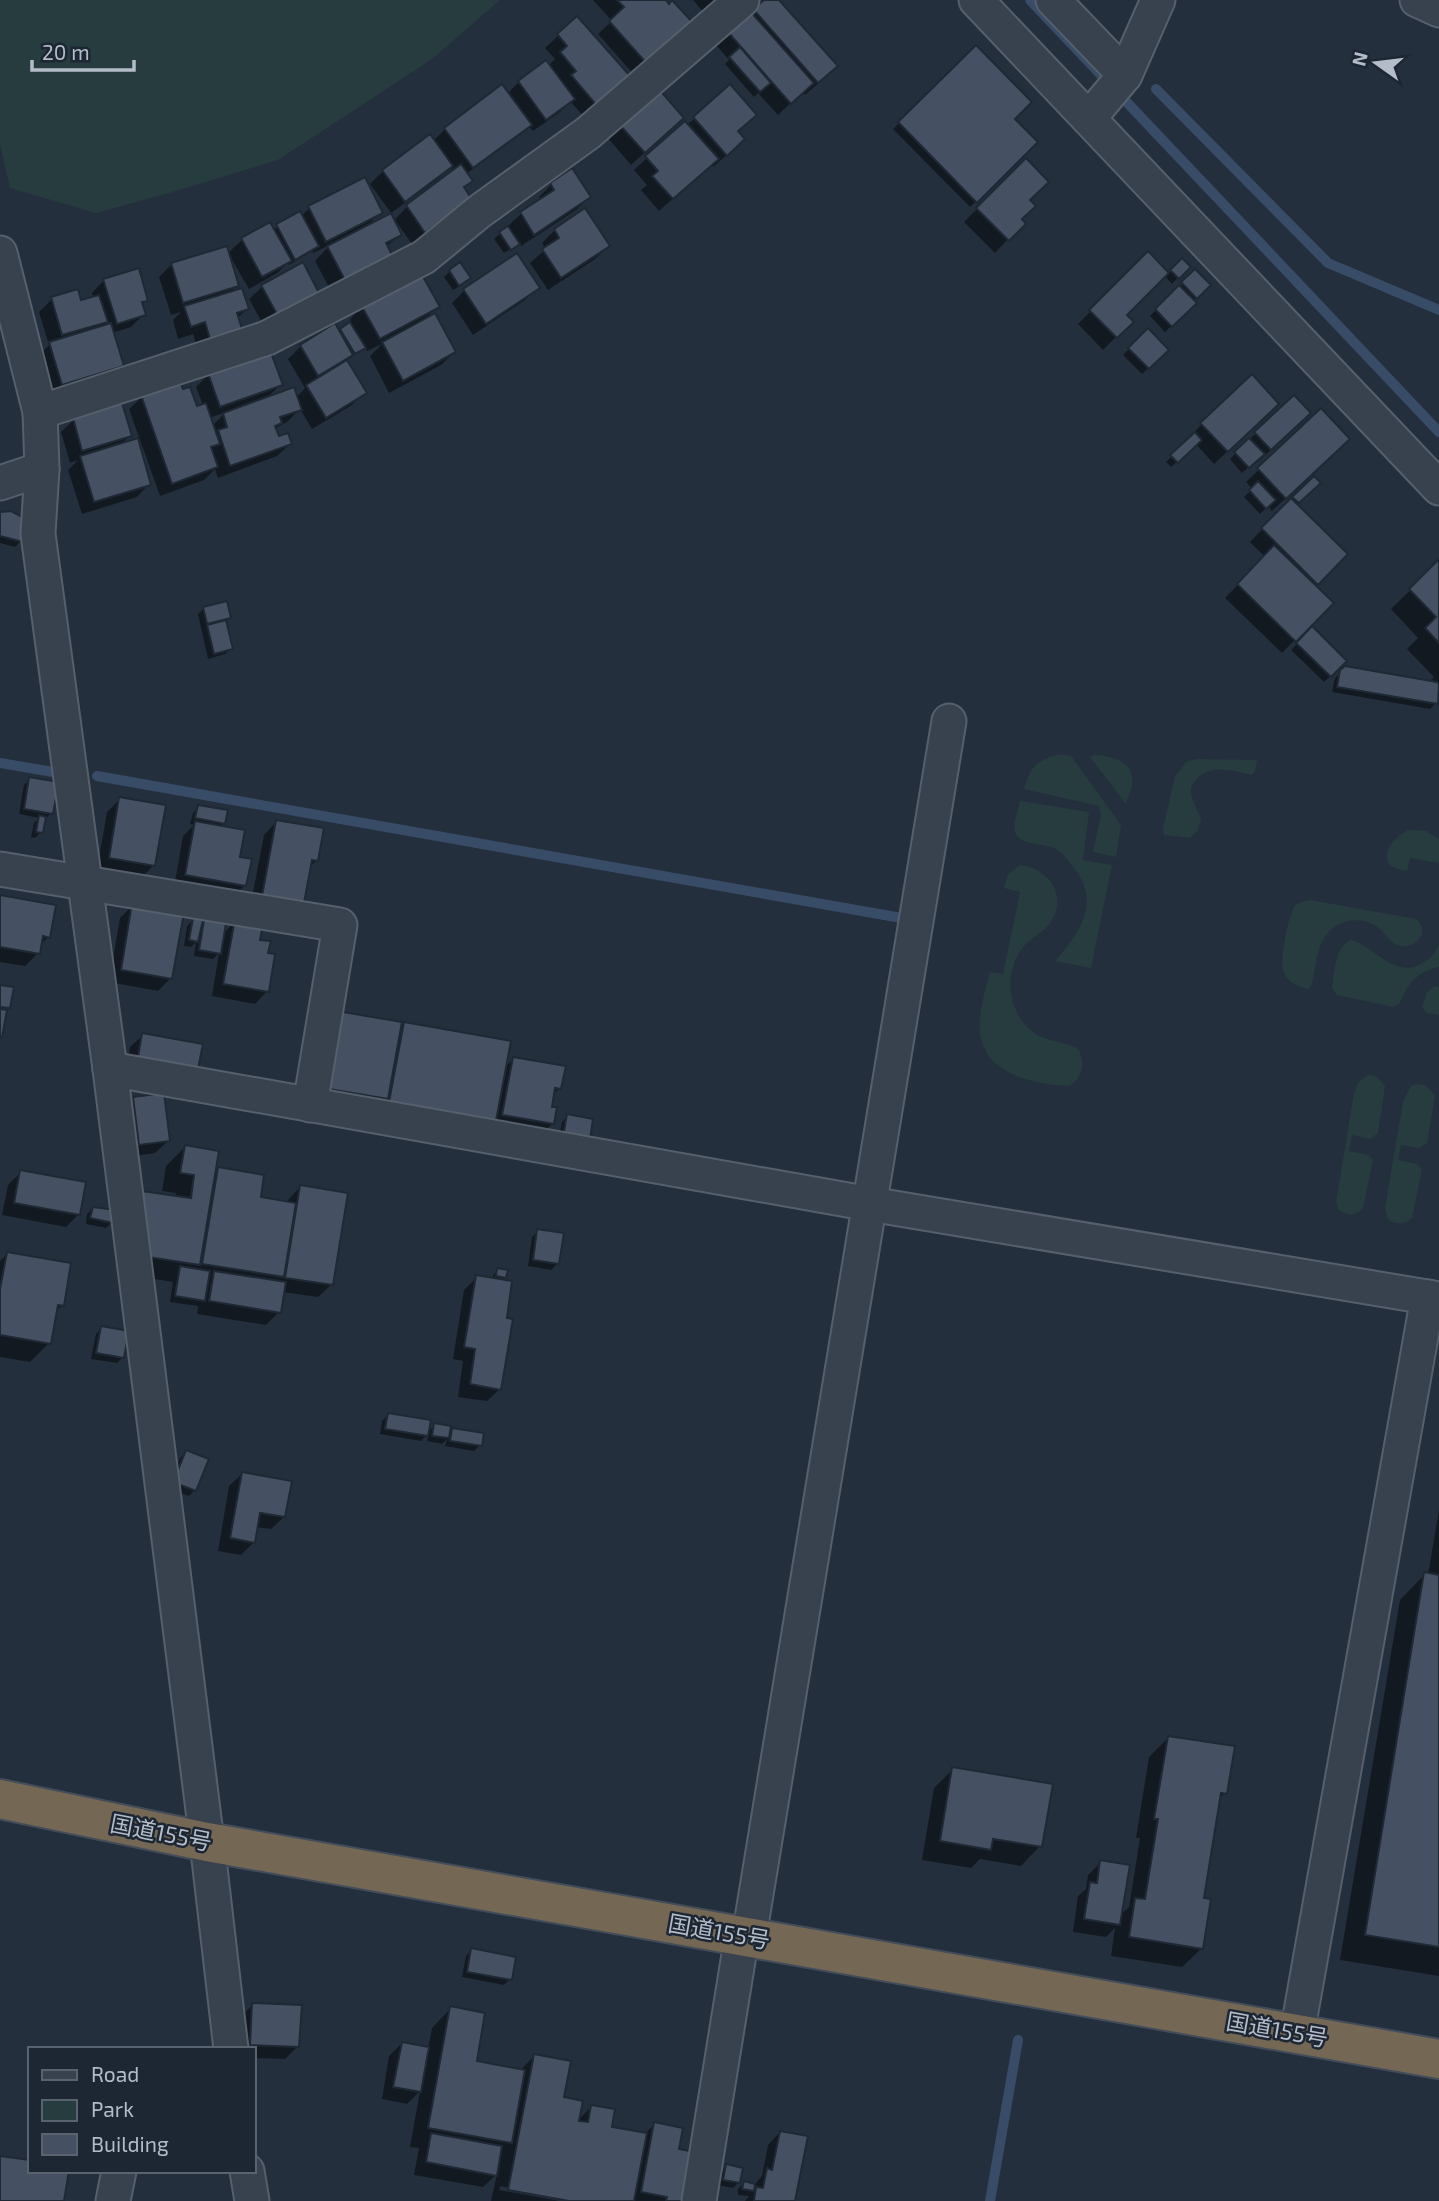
<svg xmlns="http://www.w3.org/2000/svg" width="1439" height="2201" font-family="'Exo 2','Noto Sans JP',sans-serif">
  <style>
    .green { fill: #263c3f }
    .shadow { fill: #0007; fill-rule: evenodd }
    .lines { fill: none; stroke-linecap: round; stroke-linejoin: round }
    .stream { stroke: #394c67; stroke-width: 10 }
    .building { fill: #455162; stroke: #1f2835; stroke-width: 2 }
    .minor-casing { stroke: #565f6c; stroke-width: 37 }
    .highway-casing { stroke: #434c59; stroke-width: 42 }
    .minor { stroke: #38414e; stroke-width: 33 }
    .highway { stroke: #746855; stroke-width: 38 }
    .labels { text-anchor: middle; stroke-width: 5; stroke-linejoin: round; paint-order: stroke }
    .street-label { font-size: 23px; fill: #b4bcc9; stroke: #1d2633 }
  </style>
  <rect width="100%" height="100%" fill="#242f3e"/>
  <g class="green">
    <path d="M0,0H500L432,59L278,160L169,193L96,213L10,188L0,144Z"/>
    <path d="M1059,754L1071,756L1121,825L1116,857L1093,852L1101,815L1099,806L1024,789C1031,766 1036,761 1059,754Z"/>
    <path d="M1095,755C1111,756 1134,761 1132,782C1132,789 1128,797 1126,804L1090,757Z"/>
    <path d="M1199,759L1257,760L1255,772L1251,775C1232,770 1208,763 1194,782C1191,787 1191,787 1191,793C1192,801 1198,811 1201,819L1198,830L1190,838L1164,835L1163,829L1175,776L1187,761Z"/>
    <path d="M1020,801L1089,812L1083,860L1112,865L1091,968L1055,961C1080,932 1102,903 1073,867C1068,860 1061,851 1054,848C1044,844 1026,845 1018,837C1010,828 1018,812 1020,801Z"/>
    <path d="M1408,830L1426,831L1439,839V863L1410,858L1407,871C1374,867 1386,842 1408,830Z"/>
    <path d="M1020,865C1049,868 1069,897 1050,923C1044,932 1032,937 1025,945C1003,970 1006,1011 1033,1032C1045,1042 1065,1041 1078,1049C1086,1063 1083,1078 1069,1086C1029,1084 975,1072 980,1020C981,1004 986,988 990,972L1003,974L1020,892L1004,888L1008,874Z"/>
    <path d="M1310,900L1416,919C1430,930 1418,948 1402,946C1391,945 1388,936 1381,930C1363,913 1332,919 1322,942C1316,954 1315,970 1312,984L1308,989C1301,987 1294,985 1289,980C1287,978 1284,973 1283,970C1280,960 1288,914 1295,906C1299,902 1305,901 1310,900Z"/>
    <path d="M1351,940C1374,946 1395,979 1421,964C1430,959 1436,953 1439,944V967C1418,971 1407,984 1400,1003L1393,1007L1337,995L1332,988C1335,971 1334,948 1351,940Z"/>
    <path d="M1435,986L1439,987V1015L1426,1013L1422,1007L1427,992Z"/>
    <path d="M1368,1075L1376,1076L1385,1086L1378,1133L1370,1139L1352,1135L1349,1151L1368,1155L1373,1160L1363,1208C1356,1216 1348,1216 1339,1210L1336,1203L1354,1093L1358,1083Z"/>
    <path d="M1417,1084L1425,1085L1435,1095L1427,1143L1419,1148L1401,1145L1398,1160L1417,1164L1422,1169L1412,1218C1405,1225 1396,1225 1388,1219L1385,1208L1403,1102L1411,1086Z"/>
  </g>
  <g class="shadow">
    <path d="M593,0H664L691,24L635,76L598,34L612,21Z"/>
    <path d="M693,0H719L704,13Z"/>
    <path d="M767,0H777L823,79L805,95L802,92L778,115L758,93L754,97L725,64L729,60L716,45Z"/>
    <path d="M577,18L629,77L585,118L570,101L560,112L533,131L529,126L517,137L466,174L471,180L462,189L456,211L412,244L397,223L395,224L400,235L332,293L315,261L330,245L313,253L312,251L289,265L288,263L277,273L249,289L228,253L242,240L270,224L273,230L300,213L301,216L310,208L381,212L366,227L393,221L407,207L454,172L451,167L438,179L391,213L370,184L383,171L430,137L433,141L445,129L507,94L519,82L548,66L555,59L545,48Z"/>
    <path d="M976,47L1013,119L1036,142L970,207L893,129Z"/>
    <path d="M730,87L736,132L730,152L713,167L711,164L659,211L641,190L647,185L634,170L685,123L687,125Z"/>
    <path d="M619,124L669,130L631,165L607,137Z"/>
    <path d="M1026,160L1028,200L1020,219L1023,223L995,253L964,222Z"/>
    <path d="M551,185L589,197L576,210L521,246L519,243L504,253L494,239L521,214L541,201L539,197Z"/>
    <path d="M555,230L608,246L595,259L548,290L530,263L546,249L542,243Z"/>
    <path d="M1148,254L1168,274L1182,260L1188,267L1172,284L1164,275L1124,315L1131,322L1103,350L1078,324Z"/>
    <path d="M172,264L237,286L229,294L247,309L237,318L240,329L198,351L193,334L178,339L173,320L181,312L171,315L159,277Z"/>
    <path d="M450,271L463,284L453,290L444,277Z"/>
    <path d="M1195,272L1208,285L1193,301L1195,303L1165,332L1150,316Z"/>
    <path d="M104,280L146,300L141,305L144,314L131,327L112,333L122,366L109,378L50,397L38,356L49,345L39,312L52,299L77,291L80,302L93,298L92,293Z"/>
    <path d="M262,287L305,306L265,328L249,299Z"/>
    <path d="M537,288L525,300L473,335L452,303L465,290Z"/>
    <path d="M362,306L437,307L426,318L454,352L441,365L389,393L370,356L382,344L367,351L365,347L346,361L364,392L352,405L312,429L300,409L287,422L274,429L277,438L290,444L277,456L218,478L215,469L204,480L160,496L129,409L142,397L196,408L203,405L196,387L209,374L281,384L265,400L296,398L305,388L288,359L301,346L338,333L352,324L350,319ZM226,412L212,426L209,418Z"/>
    <path d="M1148,330L1167,350L1142,374L1123,355Z"/>
    <path d="M1321,410L1335,452L1272,511L1268,506L1260,514L1244,497L1252,489L1246,482Z"/>
    <path d="M1264,417L1214,464L1196,444L1171,467L1166,462L1190,438L1189,437L1202,424Z"/>
    <path d="M74,420L130,435L120,446L149,484L137,497L82,514L68,470L78,460L70,463L61,432Z"/>
    <path d="M1296,426L1258,462L1256,460L1242,473L1230,459L1255,434Z"/>
    <path d="M1318,483L1295,505L1346,554L1314,587L1331,603L1282,653L1225,598L1265,557L1250,542L1293,498Z"/>
    <path d="M0,513L21,541L15,547L0,543Z"/>
    <path d="M1439,562V704H1435L1430,709L1332,692L1335,678L1345,668L1429,682L1434,677L1407,649L1418,638L1391,609Z"/>
    <path d="M204,608L229,618L225,622L231,648L225,654L208,659L198,614Z"/>
    <path d="M1312,629L1345,662L1324,682L1291,650Z"/>
    <path d="M30,779L51,813L46,819L41,832L35,838L31,837L34,823L39,818L19,814L24,785Z"/>
    <path d="M120,799L154,865L141,878L97,870L107,812Z"/>
    <path d="M199,807L223,823L219,827L238,858L245,885L232,898L174,888L183,836L194,825L190,824L193,813Z"/>
    <path d="M276,822L316,861L309,868L250,908L264,835Z"/>
    <path d="M0,897L48,937L39,946L38,953L25,966L0,962Z"/>
    <path d="M133,905L171,978L158,991L109,982L120,918Z"/>
    <path d="M206,915L223,934L235,921L258,941L266,954L267,991L255,1004L212,996L219,953L213,959L194,956L196,942L191,947L184,946L187,926L193,920L200,921Z"/>
    <path d="M404,1024L504,1068L514,1058L560,1088L551,1096L552,1124L539,1136L305,1107Z"/>
    <path d="M143,1035L201,1045L125,1076L130,1047Z"/>
    <path d="M134,1098L168,1141L155,1153L127,1157L121,1111Z"/>
    <path d="M568,1116L591,1120L557,1147L562,1122Z"/>
    <path d="M185,1147L213,1174L218,1169L259,1199L287,1203L288,1200L300,1187L331,1285L318,1297L282,1292L279,1312L266,1325L197,1314L198,1306L170,1302L173,1282L130,1275L175,1198L176,1193L162,1191L166,1166Z"/>
    <path d="M21,1172L79,1214L66,1227L2,1215L8,1185Z"/>
    <path d="M93,1208L112,1222L106,1228L86,1224L87,1214Z"/>
    <path d="M538,1231L557,1264L551,1270L528,1266L532,1237Z"/>
    <path d="M7,1254L62,1305L55,1313L49,1343L30,1362L0,1357V1261Z"/>
    <path d="M497,1270L505,1277L501,1281L500,1389L487,1401L458,1397L463,1361L453,1359L464,1290L477,1277L491,1279Z"/>
    <path d="M102,1328L123,1357L117,1363L91,1359L96,1334Z"/>
    <path d="M388,1415L427,1433L435,1425L448,1435L453,1430L480,1445L474,1451L445,1446L447,1439L442,1444L427,1441L429,1433L421,1441L380,1434L382,1421Z"/>
    <path d="M186,1452L195,1490L189,1496L168,1488L180,1458Z"/>
    <path d="M242,1474L284,1517L271,1529L256,1527L254,1542L241,1555L218,1551L229,1486Z"/>
    <path d="M1439,1510V1976L1340,1960L1400,1600L1425,1574L1428,1575Z"/>
    <path d="M1169,1737L1225,1793L1218,1800L1202,1900V1948L1182,1967L1111,1956L1115,1928L1106,1937L1073,1932L1078,1896L1086,1889L1088,1875L1101,1862L1120,1915L1129,1907L1140,1838H1136L1149,1757Z"/>
    <path d="M953,1769L1040,1846L1021,1866L980,1859L971,1868L922,1860L934,1788Z"/>
    <path d="M472,1950L510,1979L504,1985L462,1977L466,1956Z"/>
    <path d="M253,2005L298,2046L285,2059L254,2058V2049H238L240,2017Z"/>
    <path d="M451,2008L475,2062L520,2071L534,2056L577,2121L591,2107L610,2128L644,2134L655,2124L677,2151L690,2201H579L500,2186L499,2190L560,2201H491L497,2174L483,2187L414,2175L419,2148L410,2147L420,2091L407,2104L382,2099L389,2056L402,2043L428,2049L432,2028Z"/>
    <path d="M780,2132L793,2201H745L749,2196L738,2195V2189L744,2183L754,2185L762,2176L768,2145Z"/>
    <path d="M727,2166L739,2182L733,2188L718,2185L721,2172Z"/>
  </g>
  <g class="lines">
    <g class="stream">
      <path d="M1030,0L1439,432"/>
      <path d="M1156,89L1328,263L1439,310"/>
      <path d="M0,763L59,773"/>
      <path d="M97,776L907,919"/>
      <path d="M990,2201L1018,2040"/>
    </g>
  </g>
  <g class="building">
    <path d="M617,0H666L669,4L672,0L694,24L648,65L609,21L624,7Z"/>
    <path d="M764,0H779L838,66L818,83L753,9Z"/>
    <path d="M750,11L814,83L791,104L727,31Z"/>
    <path d="M577,16L631,77L598,107L571,75L576,71L560,52L567,46L557,34Z"/>
    <path d="M976,45L1032,102L1015,119L1038,142L977,203L898,122Z"/>
    <path d="M740,47L771,83L760,92L729,57Z"/>
    <path d="M546,60L575,99L546,120L518,81Z"/>
    <path d="M502,84L532,125L473,168L444,128Z"/>
    <path d="M730,84L757,115L738,131L745,139L727,156L693,117Z"/>
    <path d="M658,88L684,118L645,153L618,123Z"/>
    <path d="M685,121L719,159L673,199L652,176L658,171L645,156Z"/>
    <path d="M430,134L453,166L405,202L382,170Z"/>
    <path d="M1026,158L1049,182L1030,200L1036,206L1022,219L1026,224L1009,241L976,208Z"/>
    <path d="M461,164L473,181L464,187L471,198L425,233L406,205Z"/>
    <path d="M572,168L591,197L534,235L520,212L554,190L550,183Z"/>
    <path d="M365,177L383,213L326,242L308,206Z"/>
    <path d="M585,208L610,246L561,278L542,249L559,238L554,229Z"/>
    <path d="M300,211L319,246L295,260L276,224Z"/>
    <path d="M391,213L402,235L386,243L393,257L346,282L327,246Z"/>
    <path d="M270,222L292,261L262,277L241,238Z"/>
    <path d="M508,226L520,244L511,250L499,232Z"/>
    <path d="M227,246L239,286L183,303L171,263Z"/>
    <path d="M1148,251L1169,273L1127,315L1134,322L1117,338L1089,310Z"/>
    <path d="M517,253L540,288L486,324L463,289Z"/>
    <path d="M1182,258L1191,267L1179,279L1170,270Z"/>
    <path d="M303,262L319,293L278,316L261,285Z"/>
    <path d="M460,262L471,278L459,286L449,270Z"/>
    <path d="M139,268L148,301L142,302L146,315L117,324L103,279Z"/>
    <path d="M1195,269L1211,285L1197,299L1181,282Z"/>
    <path d="M421,273L440,307L380,339L361,305Z"/>
    <path d="M1179,285L1197,303L1172,327L1155,309Z"/>
    <path d="M242,288L249,309L237,313L242,329L210,339L205,322L191,327L184,306Z"/>
    <path d="M78,289L81,300L99,295L108,322L62,335L51,297Z"/>
    <path d="M435,313L456,352L403,381L382,342Z"/>
    <path d="M350,322L366,348L355,354L340,329Z"/>
    <path d="M111,323L124,366L62,385L49,342Z"/>
    <path d="M335,323L353,355L318,376L300,345Z"/>
    <path d="M1148,328L1169,350L1149,369L1128,348Z"/>
    <path d="M270,350L283,385L220,407L208,373Z"/>
    <path d="M347,360L367,393L326,418L306,385Z"/>
    <path d="M1252,374L1279,404L1228,452L1200,423Z"/>
    <path d="M180,381L183,389L190,387L197,406L206,403L220,444L211,447L218,467L172,484L141,395Z"/>
    <path d="M294,387L302,410L280,417L282,423L275,426L279,436L288,433L292,444L230,466L218,430L227,427L223,413Z"/>
    <path d="M1294,395L1311,413L1271,450L1254,432Z"/>
    <path d="M122,403L132,436L82,451L73,418Z"/>
    <path d="M1321,408L1350,439L1286,499L1257,468Z"/>
    <path d="M1195,432L1202,440L1178,463L1170,455Z"/>
    <path d="M138,438L151,485L94,502L80,456Z"/>
    <path d="M1249,438L1265,454L1249,468L1234,452Z"/>
    <path d="M1314,476L1321,483L1299,503L1292,497Z"/>
    <path d="M1258,481L1276,500L1266,509L1249,490Z"/>
    <path d="M1291,498L1348,554L1318,585L1261,528Z"/>
    <path d="M11,511L28,520L23,542L0,536V512Z"/>
    <path d="M1274,545L1334,603L1296,642L1237,584Z"/>
    <path d="M1439,559V643L1425,628L1436,617L1409,589Z"/>
    <path d="M227,601L231,618L207,624L203,607Z"/>
    <path d="M226,620L233,649L214,654L207,625Z"/>
    <path d="M1312,626L1347,661L1331,677L1296,643Z"/>
    <path d="M1345,666L1437,682L1439,684L1438,704L1337,687L1340,670Z"/>
    <path d="M29,777L59,782L53,814L24,809Z"/>
    <path d="M119,797L166,805L155,866L109,858Z"/>
    <path d="M198,805L228,810L225,824L195,818Z"/>
    <path d="M39,815L46,817L43,833L36,832Z"/>
    <path d="M276,820L324,828L318,861L312,860L304,903L262,896Z"/>
    <path d="M195,821L245,830L240,857L252,859L246,886L185,875Z"/>
    <path d="M0,895L56,905L50,938L43,936L40,954L0,947Z"/>
    <path d="M132,903L184,913L172,979L121,970Z"/>
    <path d="M205,914L227,917L221,954L199,950Z"/>
    <path d="M193,918L203,920L198,942L189,940Z"/>
    <path d="M235,919L263,924L260,940L271,941L268,953L275,954L269,992L223,984Z"/>
    <path d="M0,985L14,987L10,1008L0,1007Z"/>
    <path d="M0,1009L7,1010L2,1038H0Z"/>
    <path d="M337,1011L402,1022L388,1099L323,1088Z"/>
    <path d="M404,1022L511,1041L495,1126L388,1107Z"/>
    <path d="M142,1033L203,1044L197,1074L137,1063Z"/>
    <path d="M513,1057L566,1066L561,1089L555,1088L552,1107H557L554,1124L502,1115Z"/>
    <path d="M164,1093L170,1141L139,1145L133,1097Z"/>
    <path d="M567,1114L593,1119L589,1147L562,1142Z"/>
    <path d="M185,1145L219,1151L200,1265L148,1257L142,1191L191,1198L194,1175L180,1173Z"/>
    <path d="M218,1167L264,1175L261,1197L296,1203L284,1277L202,1264Z"/>
    <path d="M20,1170L86,1182L80,1215L14,1203Z"/>
    <path d="M300,1185L348,1193L333,1285L285,1278Z"/>
    <path d="M93,1207L116,1210L113,1223L90,1218Z"/>
    <path d="M537,1229L564,1233L559,1264L533,1260Z"/>
    <path d="M7,1252L71,1263L64,1306L58,1305L51,1344L0,1335V1289Z"/>
    <path d="M180,1266L210,1271L205,1301L175,1296Z"/>
    <path d="M497,1268L508,1270L506,1278L496,1276Z"/>
    <path d="M214,1271L286,1282L281,1313L209,1301Z"/>
    <path d="M476,1275L512,1281L507,1318L513,1319L501,1390L470,1384L475,1349L464,1347Z"/>
    <path d="M101,1326L129,1331L124,1358L96,1353Z"/>
    <path d="M388,1413L431,1420L428,1436L385,1429Z"/>
    <path d="M434,1423L451,1426L449,1438L432,1436Z"/>
    <path d="M452,1428L484,1433L482,1446L450,1441Z"/>
    <path d="M186,1450L209,1459L196,1491L173,1482Z"/>
    <path d="M242,1472L292,1481L285,1517L260,1513L255,1543L230,1538Z"/>
    <path d="M1424,1572L1439,1575V1947L1365,1935Z"/>
    <path d="M1168,1736L1235,1746L1227,1794L1221,1793L1204,1898L1211,1899L1203,1949L1129,1937L1135,1898L1145,1899L1158,1819H1154Z"/>
    <path d="M952,1767L1053,1784L1042,1847L993,1839L991,1850L940,1841Z"/>
    <path d="M1100,1860L1130,1865L1120,1925L1084,1919L1090,1882L1097,1883Z"/>
    <path d="M471,1948L516,1957L512,1980L467,1972Z"/>
    <path d="M252,2003L302,2005L299,2047L250,2045Z"/>
    <path d="M450,2006L485,2013L477,2061L525,2070L512,2143L428,2128Z"/>
    <path d="M402,2042L429,2047L421,2092L393,2087Z"/>
    <path d="M534,2054L571,2061L564,2097L583,2101L579,2121L588,2122L591,2105L615,2109L612,2127L647,2133L634,2201H569L508,2190Z"/>
    <path d="M654,2122L683,2128L679,2149L700,2153L692,2201H666L667,2197L641,2192Z"/>
    <path d="M780,2131L808,2136L795,2201H754L756,2187L763,2188L767,2168L772,2170Z"/>
    <path d="M431,2133L502,2146L497,2176L426,2162Z"/>
    <path d="M0,2156L30,2160V2171H69L64,2201H0Z"/>
    <path d="M726,2164L743,2168L740,2183L723,2180Z"/>
    <path d="M744,2181L755,2184L754,2191L742,2189Z"/>
  </g>
  <g class="lines">
    <defs>
      <g id="minor">
        <path d="M976,0L1439,488"/>
        <path d="M1053,0L1125,75"/>
        <path d="M1417,0L1439,10"/>
        <path d="M1089,118L1125,75L1158,0"/>
        <path d="M0,253L40,412L42,469L38,534L110,1069L207,1842L231,2049"/>
        <path d="M40,412L267,338L424,257L480,211L588,133L742,0"/>
        <path d="M0,483L42,469"/>
        <path d="M0,869L340,925L310,1105"/>
        <path d="M110,1069L870,1204L1439,1299"/>
        <path d="M749,1937L949,721"/>
        <path d="M1297,2034L1428,1297"/>
        <path d="M247,2171L252,2201"/>
        <path d="M113,2201L119,2171"/>
        <path d="M699,2201L742,1936"/>
      </g>
      <path id="highway" d="M0,1799L207,1842L1439,2059"/>
    </defs>
    <use href="#minor" class="minor-casing"/>
    <use href="#highway" class="highway-casing"/>
    <use href="#minor" class="minor"/>
    <use href="#highway" class="highway"/>
  </g>
  <g class="labels">
    <g class="street-label">
      <text transform="translate(161 1833) rotate(11)" y="8">国道155号</text>
      <text transform="translate(719 1932) rotate(10)" y="8">国道155号</text>
      <text transform="translate(1277 2030) rotate(10)" y="8">国道155号</text>
    </g>
  </g>
  <rect x="28" y="2047" width="228" height="126" fill="#1d2633" stroke="#59626f" stroke-width="2"/>
  <rect x="42" y="2070" width="35" height="10" fill="#38414e" stroke="#59626f" stroke-width="2"/>
  <text x="91" y="2082" font-size="21" fill="#b4bcc9">Road</text>
  <rect x="42" y="2100" width="35" height="21" fill="#263c3f" stroke="#59626f" stroke-width="2"/>
  <text x="91" y="2117" font-size="21" fill="#b4bcc9">Park</text>
  <rect x="42" y="2134" width="35" height="21" fill="#455162" stroke="#59626f" stroke-width="2"/>
  <text x="91" y="2152" font-size="21" fill="#b4bcc9">Building</text>
  <g transform="translate(1376 63) rotate(284)" stroke="#1d2633" stroke-width="5" paint-order="stroke">
  <path d="M0-5L12 26L0 18L-12 26Z" fill="#b4bcc9"/>
  <text y="-10" font-size="19" font-weight="bold" text-anchor="middle" fill="#b4bcc9">N</text>
  </g>
  <path d="M32 60v10h102v-10" fill="none" stroke="#b4bcc9" stroke-width="3.5"/>
  <text x="42" y="60" font-size="21" fill="#b4bcc9" stroke="#1d2633" stroke-width="5" paint-order="stroke">20 m</text>
</svg>
